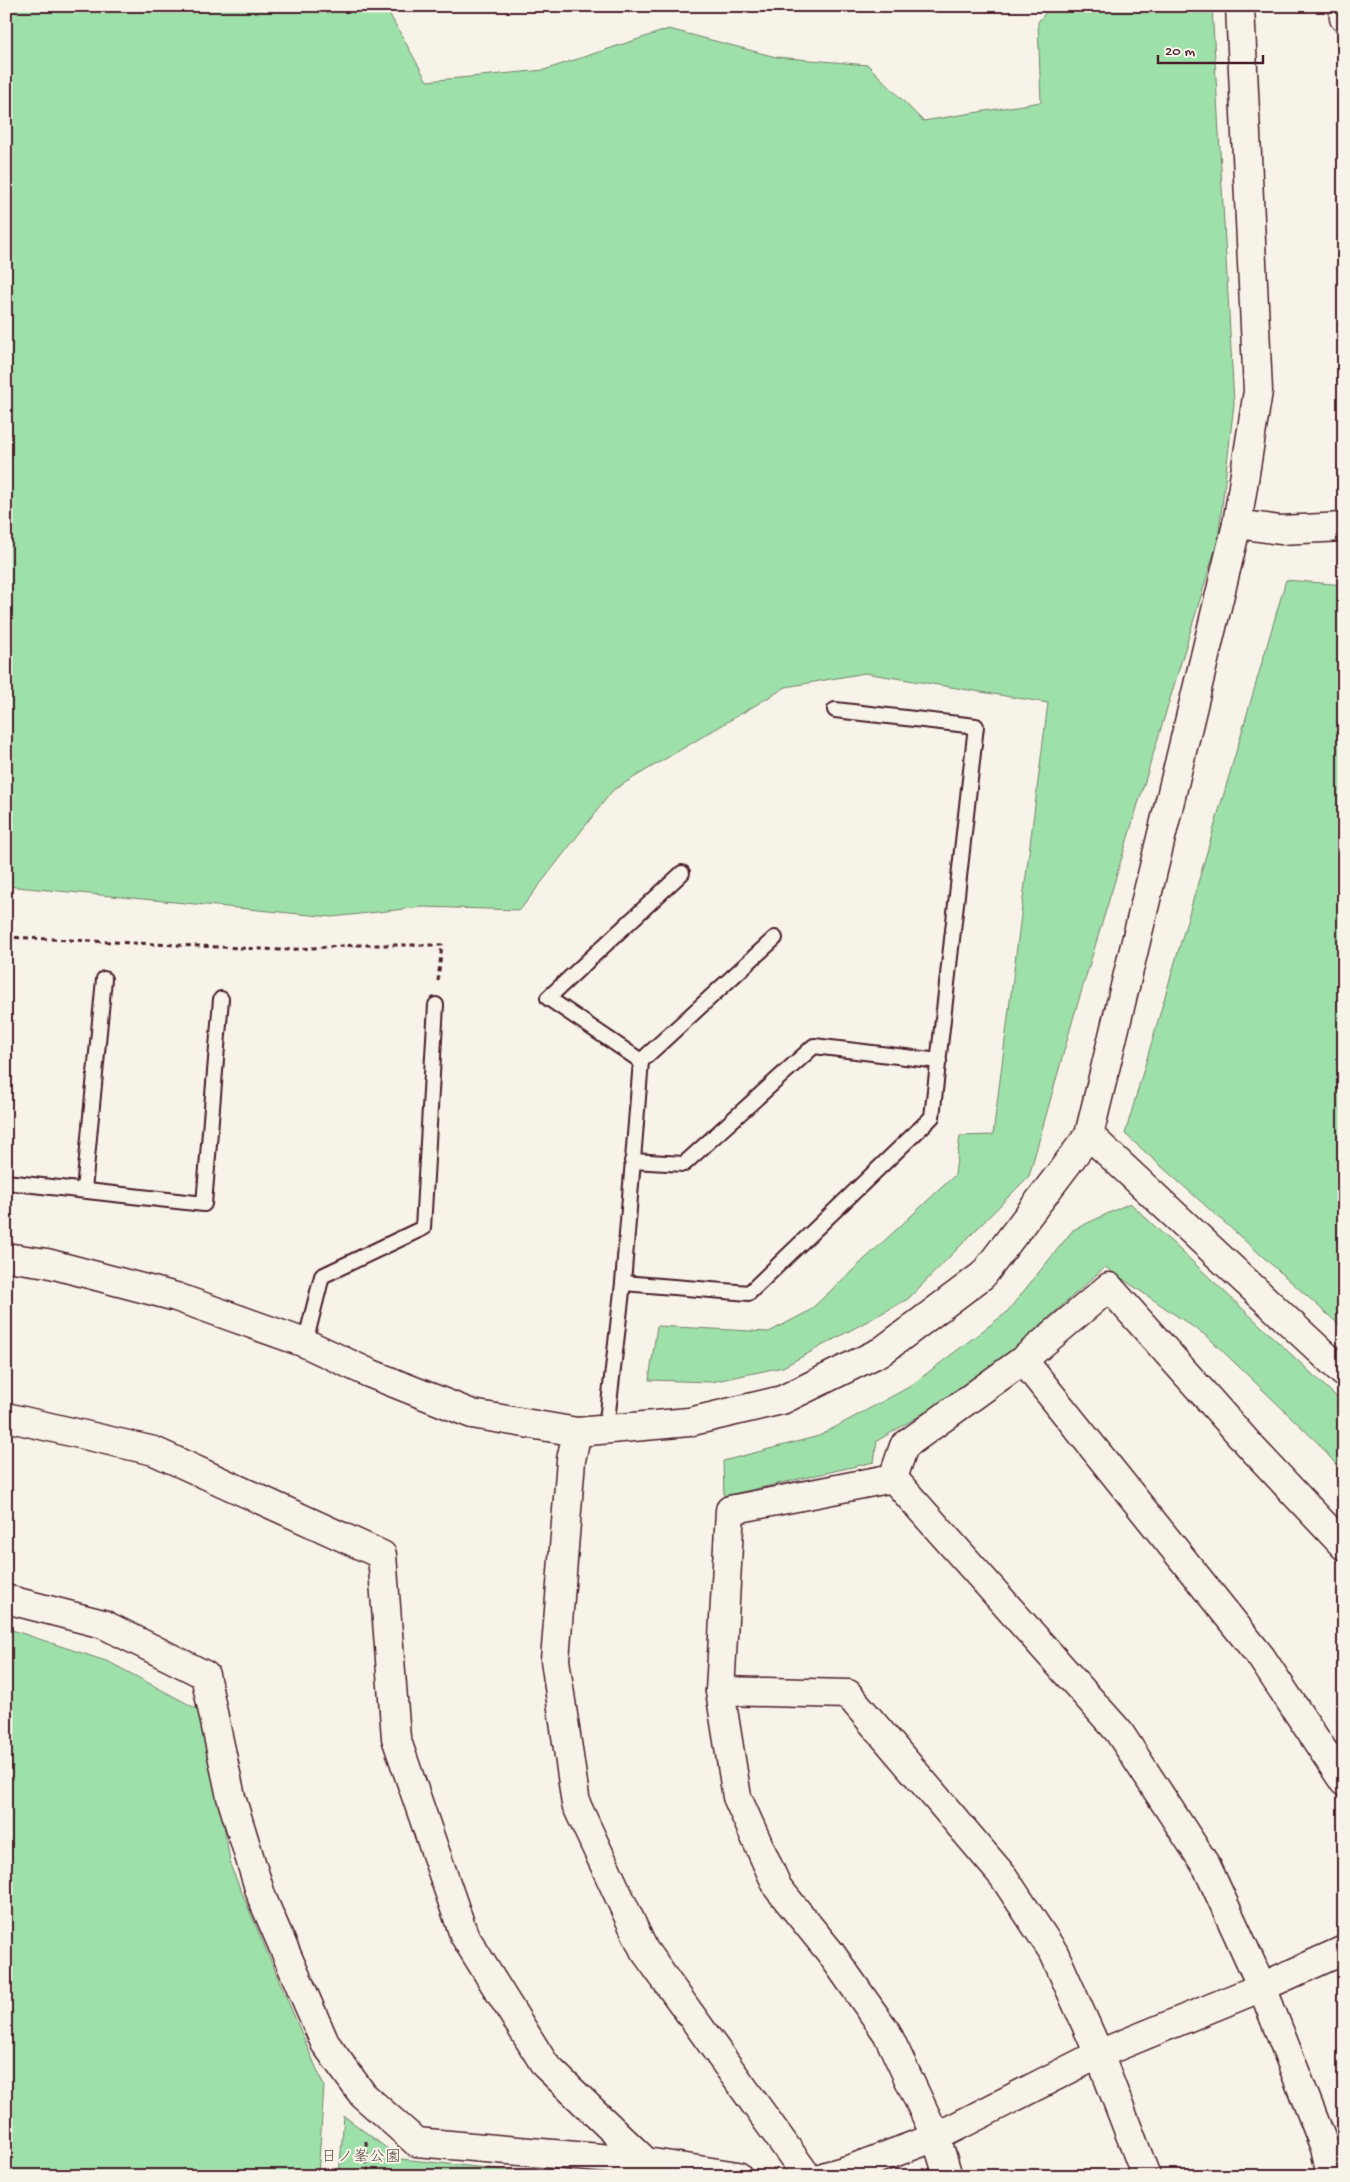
<svg xmlns="http://www.w3.org/2000/svg" width="1350" height="2182" font-family="'Gochi Hand','Klee One',sans-serif">
  <style>
    .green { fill: #9ee0aa; stroke: #74806a }
    .lines { fill: none; stroke-linecap: round; stroke-linejoin: round }
    .lane-casing { stroke: #4a1f2b; stroke-width: 18 }
    .street-casing { stroke: #4a1f2b; stroke-width: 31 }
    .secondary-casing { stroke: #4a1f2b; stroke-width: 31 }
    .path { stroke: #4a1f2b; stroke-width: 3; stroke-dasharray: 5 4; stroke-linecap: butt }
    .lane { stroke: #f7f3e8; stroke-width: 14 }
    .street { stroke: #f7f3e8; stroke-width: 28 }
    .secondary { stroke: #f7f3e8; stroke-width: 28 }
    .labels { text-anchor: middle; stroke-width: 4; stroke-linejoin: round; paint-order: stroke }
    .park-label { font-size: 16px; fill: #5f4f4b; stroke: #f7f3e8 }
  </style>
  <rect width="100%" height="100%" fill="#f7f3e8"/>
  <filter id="ink" filterUnits="userSpaceOnUse"><feTurbulence type="fractalNoise" baseFrequency=".02" numOctaves="2"/><feDisplacementMap in="SourceGraphic" scale="10" xChannelSelector="R" yChannelSelector="G"/><feConvolveMatrix kernelMatrix="1 2 1 2 8 2 1 2 1" color-interpolation-filters="sRGB"/></filter>
  <g filter="url(#ink)">
    <g class="green">
      <path d="M6,6H385L427,81L544,70L669,29L776,57L868,65L923,121L1041,102L1038,22L1051,6H1212L1234,404L1218,540L1073,1019L1029,1176L908,1299L783,1367L711,1382L649,1380L657,1326L769,1332L809,1311L955,1175L960,1136L993,1135L1048,703L865,673L786,687L613,790L520,910L423,907L332,917L6,886Z"/>
      <path d="M1286,580L1344,585V1329L1125,1134Z"/>
      <path d="M1130,1203L1344,1404V1474L1318,1443L1208,1337L1105,1267L978,1381L877,1441L874,1462L724,1496L723,1461L819,1436L909,1387L1006,1313L1073,1230Z"/>
      <path d="M6,1628L109,1662L205,1713L231,1867L324,2086L318,2176H6Z"/>
      <path d="M344,2116L401,2159L564,2176H339Z"/>
    </g>
    <g class="lines">
      <defs>
        <g id="lane">
          <path d="M641,1061L775,938"/>
          <path d="M632,1161L684,1164L814,1046L939,1061"/>
          <path d="M6,1182L204,1204L221,999"/>
          <path d="M84,1190L104,979"/>
          <path d="M623,1283L749,1293L932,1117L976,726L835,710"/>
          <path d="M305,1343L322,1276L423,1228L436,1005"/>
          <path d="M606,1429L623,1283L641,1061L548,998L682,873"/>
        </g>
        <g id="street">
          <path d="M1343,6L1344,18"/>
          <path d="M1237,524L1280,530L1344,527"/>
          <path d="M6,1257L47,1263L176,1297L305,1343L369,1373L472,1414L577,1432L689,1422L782,1400L882,1351L983,1275L1089,1135L1237,524L1258,391L1240,6"/>
          <path d="M1023,1360L1261,1657L1344,1782"/>
          <path d="M6,1417L154,1451L382,1555L396,1738L464,1935L545,2065L646,2162"/>
          <path d="M577,1432L571,1460L555,1660L576,1804L644,1950L807,2176"/>
          <path d="M893,1478L1119,1732L1207,1867L1262,1987L1325,2148L1331,2176"/>
          <path d="M6,1599L103,1624L205,1675L231,1797L262,1898L325,2043L363,2095L416,2142L646,2162L738,2176"/>
          <path d="M720,1691L848,1694L1003,1876L1054,1953L1099,2054L1146,2176"/>
          <path d="M826,2176L851,2169L936,2137L1099,2054L1262,1987L1344,1950"/>
          <path d="M948,2176L936,2137L887,2033L830,1952L778,1888L737,1797L720,1691L730,1510L893,1478L904,1446L1023,1360L1109,1287L1253,1449L1344,1546"/>
        </g>
        <path id="secondary" d="M1089,1135L1344,1373"/>
      </defs>
      <use href="#lane" class="lane-casing"/>
      <use href="#street" class="street-casing"/>
      <use href="#secondary" class="secondary-casing"/>
      <g class="path">
        <path d="M6,937L283,950L356,945H442L438,981"/>
        <path d="M366,2141L368,2176"/>
      </g>
      <use href="#lane" class="lane"/>
      <use href="#street" class="street"/>
      <use href="#secondary" class="secondary"/>
    </g>
  </g>
  <g class="labels">
    <g class="park-label">
      <text x="361" y="2161">日ノ峯公園</text>
    </g>
  </g>
  <rect width="1350" height="2182" fill="none" stroke="#f7f3e8" stroke-width="25"/>
  <rect x="12" y="12" width="1325" height="2157" fill="none" stroke="#4a1f2b" stroke-width="2" filter="url(#ink)"/>
  <path d="M1158 55v8h105v-8" fill="none" stroke="#4a1f2b" stroke-width="2.5"/>
  <text x="1165" y="55" font-size="15" fill="#4a1f2b" stroke="#f7f3e8" stroke-width="4" paint-order="stroke">20 m</text>
</svg>
